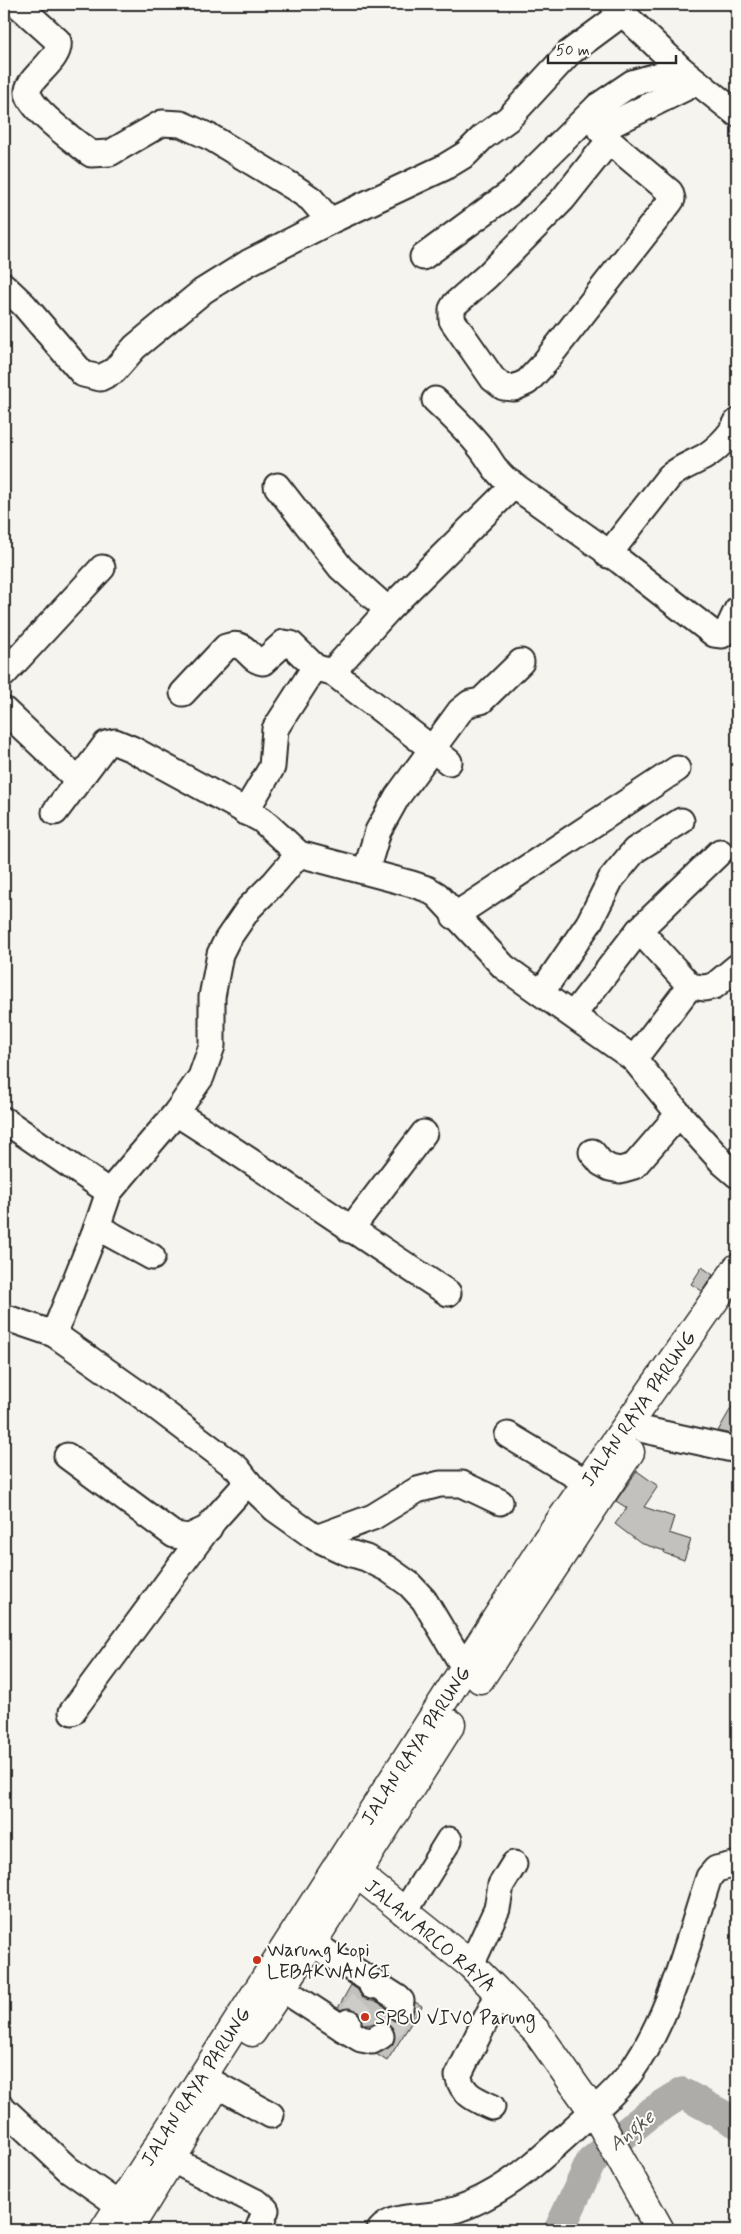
<svg xmlns="http://www.w3.org/2000/svg" width="741" height="2234" font-family="Mynerve,sans-serif">
  <style>
    .lines { fill: none; stroke-linecap: round; stroke-linejoin: round }
    .river { stroke: #adaca9; stroke-width: 31 }
    .building { fill: #c2c1be; stroke: #2b2b2b }
    .minor-tunnel { stroke: #cdccc8; stroke-width: 25; stroke-dasharray: 25 12; stroke-linecap: butt }
    .minor-casing { stroke: #2b2b2b; stroke-width: 29 }
    .major-casing { stroke: #2b2b2b; stroke-width: 31 }
    .highway-casing { stroke: #2b2b2b; stroke-width: 31 }
    .minor { stroke: #fdfcf7; stroke-width: 25 }
    .major { stroke: #fdfcf7; stroke-width: 28 }
    .highway { stroke: #fdfcf7; stroke-width: 28 }
    .poi-dot { fill: #c8321e; stroke: #fdfcf7; stroke-width: 2 }
    .labels { text-anchor: middle; stroke-width: 4; stroke-linejoin: round; paint-order: stroke }
    .street-label { font-size: 19px; fill: #2b2b2b; stroke: #fdfcf7 }
    .poi-label { font-size: 19px; fill: #2b2b2b; stroke: #fdfcf7; text-anchor: start }
    .water-label { font-size: 20px; font-style: italic; fill: #585857; stroke: #fdfcf7 }
  </style>
  <rect width="100%" height="100%" fill="#f5f4ef"/>
  <filter id="ink" filterUnits="userSpaceOnUse"><feTurbulence type="fractalNoise" baseFrequency=".02" numOctaves="2"/><feDisplacementMap in="SourceGraphic" scale="10" xChannelSelector="R" yChannelSelector="G"/><feConvolveMatrix kernelMatrix="1 2 1 2 8 2 1 2 1" color-interpolation-filters="sRGB"/></filter>
  <g filter="url(#ink)">
    <g class="lines">
      <path class="river" d="M559,2230L591,2162L649,2114L682,2093L737,2123"/>
    </g>
    <g class="building">
      <path d="M702,1267L713,1275L702,1291L691,1284Z"/>
      <path d="M737,1398V1435L718,1431Z"/>
      <path d="M637,1471L658,1486L644,1507L674,1517L669,1533L691,1540L684,1560L664,1553L665,1551L640,1543L615,1524L627,1508L616,1501Z"/>
      <path d="M351,1985L358,1990L362,1997L374,2000L386,2007L387,2014L391,2019L398,2022L405,2021L411,2017L415,2002L422,2006L387,2061L376,2054L393,2044L395,2037L393,2029L389,2024L382,2022L366,2025L362,2023L361,2015L356,2010L348,2008L341,2010L338,2008Z"/>
    </g>
    <g class="lines">
      <g class="minor-tunnel">
        <path d="M348,2022L372,1986"/>
        <path d="M381,2036L392,2024L400,2008"/>
      </g>
      <defs>
        <g id="minor">
          <path d="M17,4L58,41C62,62 21,80 29,96C36,114 76,142 91,154L110,153L162,123L181,124L212,138L295,188L311,199L330,221"/>
          <path d="M613,4L681,69L737,114"/>
          <path d="M600,130L697,82"/>
          <path d="M609,141L670,192L672,199L670,202L541,367L527,382L514,388L503,387L493,379L452,320V309L455,304L487,276L563,199L609,141C600,130 595,120 598,106L632,83L681,69"/>
          <path d="M423,257L509,194L598,106"/>
          <path d="M4,286L24,305L83,374L100,378L114,371L135,347L203,291L248,263L330,221L443,168L466,154L483,137L508,119L569,53L623,13"/>
          <path d="M435,400C451,415 467,430 481,448C490,459 494,470 505,479L620,561L714,634L722,635L728,629L737,610"/>
          <path d="M277,486L341,568L388,610"/>
          <path d="M608,555L669,477C679,468 691,464 704,457C716,450 731,435 737,422"/>
          <path d="M317,668L332,672L449,762"/>
          <path d="M332,672L388,610L514,485"/>
          <path d="M4,674L102,568"/>
          <path d="M183,693L226,647C247,639 247,660 263,662L284,643L291,644L315,667L275,729L272,767L245,812"/>
          <path d="M4,710L78,780"/>
          <path d="M55,812L106,744L115,742L132,749L262,820L299,854"/>
          <path d="M366,871L378,831L397,797L460,711L470,703L481,701L521,662"/>
          <path d="M454,916L677,769"/>
          <path d="M639,930L690,986L704,988L714,986L737,967"/>
          <path d="M541,993L589,923L611,879L635,850L681,821"/>
          <path d="M573,1015L639,930L720,852"/>
          <path d="M634,1059L690,986"/>
          <path d="M176,1113C268,1171 357,1234 448,1293"/>
          <path d="M4,1120L109,1192"/>
          <path d="M592,1152L601,1163L610,1168L620,1170L634,1166L679,1114"/>
          <path d="M97,1227L152,1257"/>
          <path d="M350,1230L424,1133"/>
          <path d="M4,1317L54,1334L142,1396L237,1468L251,1486L275,1509L316,1538L346,1552L366,1558L388,1569L409,1584L424,1600L465,1669"/>
          <path d="M54,1334L97,1227L109,1192L176,1113L201,1077L212,1046V997L220,954L227,940L249,908L275,882L299,854L412,884L427,889L437,895L504,967L634,1059L679,1114L723,1163L737,1175"/>
          <path d="M645,1430L737,1450"/>
          <path d="M508,1435L586,1482"/>
          <path d="M67,1456L174,1535L189,1537L209,1528"/>
          <path d="M316,1538L373,1517L417,1490L440,1484H462L500,1502"/>
          <path d="M72,1712L214,1520L248,1482"/>
          <path d="M404,1913L449,1840"/>
          <path d="M312,1943L373,1982L372,1986"/>
          <path d="M471,1965L497,1909L501,1885L514,1864"/>
          <path d="M373,1982L398,1998L401,2001L400,2008"/>
          <path d="M281,1988L344,2029L348,2022"/>
          <path d="M344,2029L361,2039L372,2041L381,2036"/>
          <path d="M217,2085L271,2115"/>
          <path d="M492,2107C475,2099 463,2095 458,2076L499,1993"/>
          <path d="M4,2109L68,2169L119,2205"/>
          <path d="M173,2160L258,2203L266,2210L258,2230"/>
          <path d="M380,2230C395,2213 423,2219 444,2213C461,2209 481,2200 496,2191C522,2176 546,2154 568,2134C588,2115 613,2096 630,2073C671,2016 687,1943 709,1877L716,1869L737,1864"/>
        </g>
        <path id="major" d="M355,1872L471,1965L537,2032L597,2117L660,2230"/>
        <g id="highway">
          <path d="M480,1679L630,1452"/>
          <path d="M252,2032L312,1943L451,1724"/>
          <path d="M104,2230L546,1541L737,1268"/>
          <path d="M128,2230L216,2087"/>
        </g>
      </defs>
      <use href="#minor" class="minor-casing"/>
      <use href="#major" class="major-casing"/>
      <use href="#highway" class="highway-casing"/>
      <use href="#minor" class="minor"/>
      <use href="#major" class="major"/>
      <use href="#highway" class="highway"/>
    </g>
  </g>
  <g class="poi-dot">
    <circle cx="257" cy="1960" r="5"/>
    <circle cx="365" cy="2017" r="5"/>
  </g>
  <g class="labels">
    <g class="street-label">
      <text transform="translate(638 1408) rotate(-55)" y="7">JALAN RAYA PARUNG</text>
      <text transform="translate(415 1745) rotate(-57)" y="7">JALAN RAYA PARUNG</text>
      <text transform="translate(431 1935) rotate(40)" y="7">JALAN ARCO RAYA</text>
      <text transform="translate(195 2086) rotate(-57)" y="7">JALAN RAYA PARUNG</text>
    </g>
    <g class="poi-label">
      <text x="267" y="1956">Warung Kopi<tspan x="267" dy="22">LEBAKWANGI</tspan></text>
      <text x="375" y="2024">SPBU VIVO Parung</text>
    </g>
    <g class="water-label">
      <text transform="translate(631 2130) rotate(-39)" y="7">Angke</text>
    </g>
  </g>
  <rect width="741" height="2234" fill="none" stroke="#fdfcf7" stroke-width="20"/>
  <rect x="10" y="10" width="721" height="2214" fill="none" stroke="#2b2b2b" stroke-width="2" filter="url(#ink)"/>
  <path d="M548 55v8h128v-8" fill="none" stroke="#2b2b2b" stroke-width="2.5"/>
  <text x="556" y="55" font-size="15" fill="#2b2b2b" stroke="#fdfcf7" stroke-width="4" paint-order="stroke">50 m</text>
</svg>
